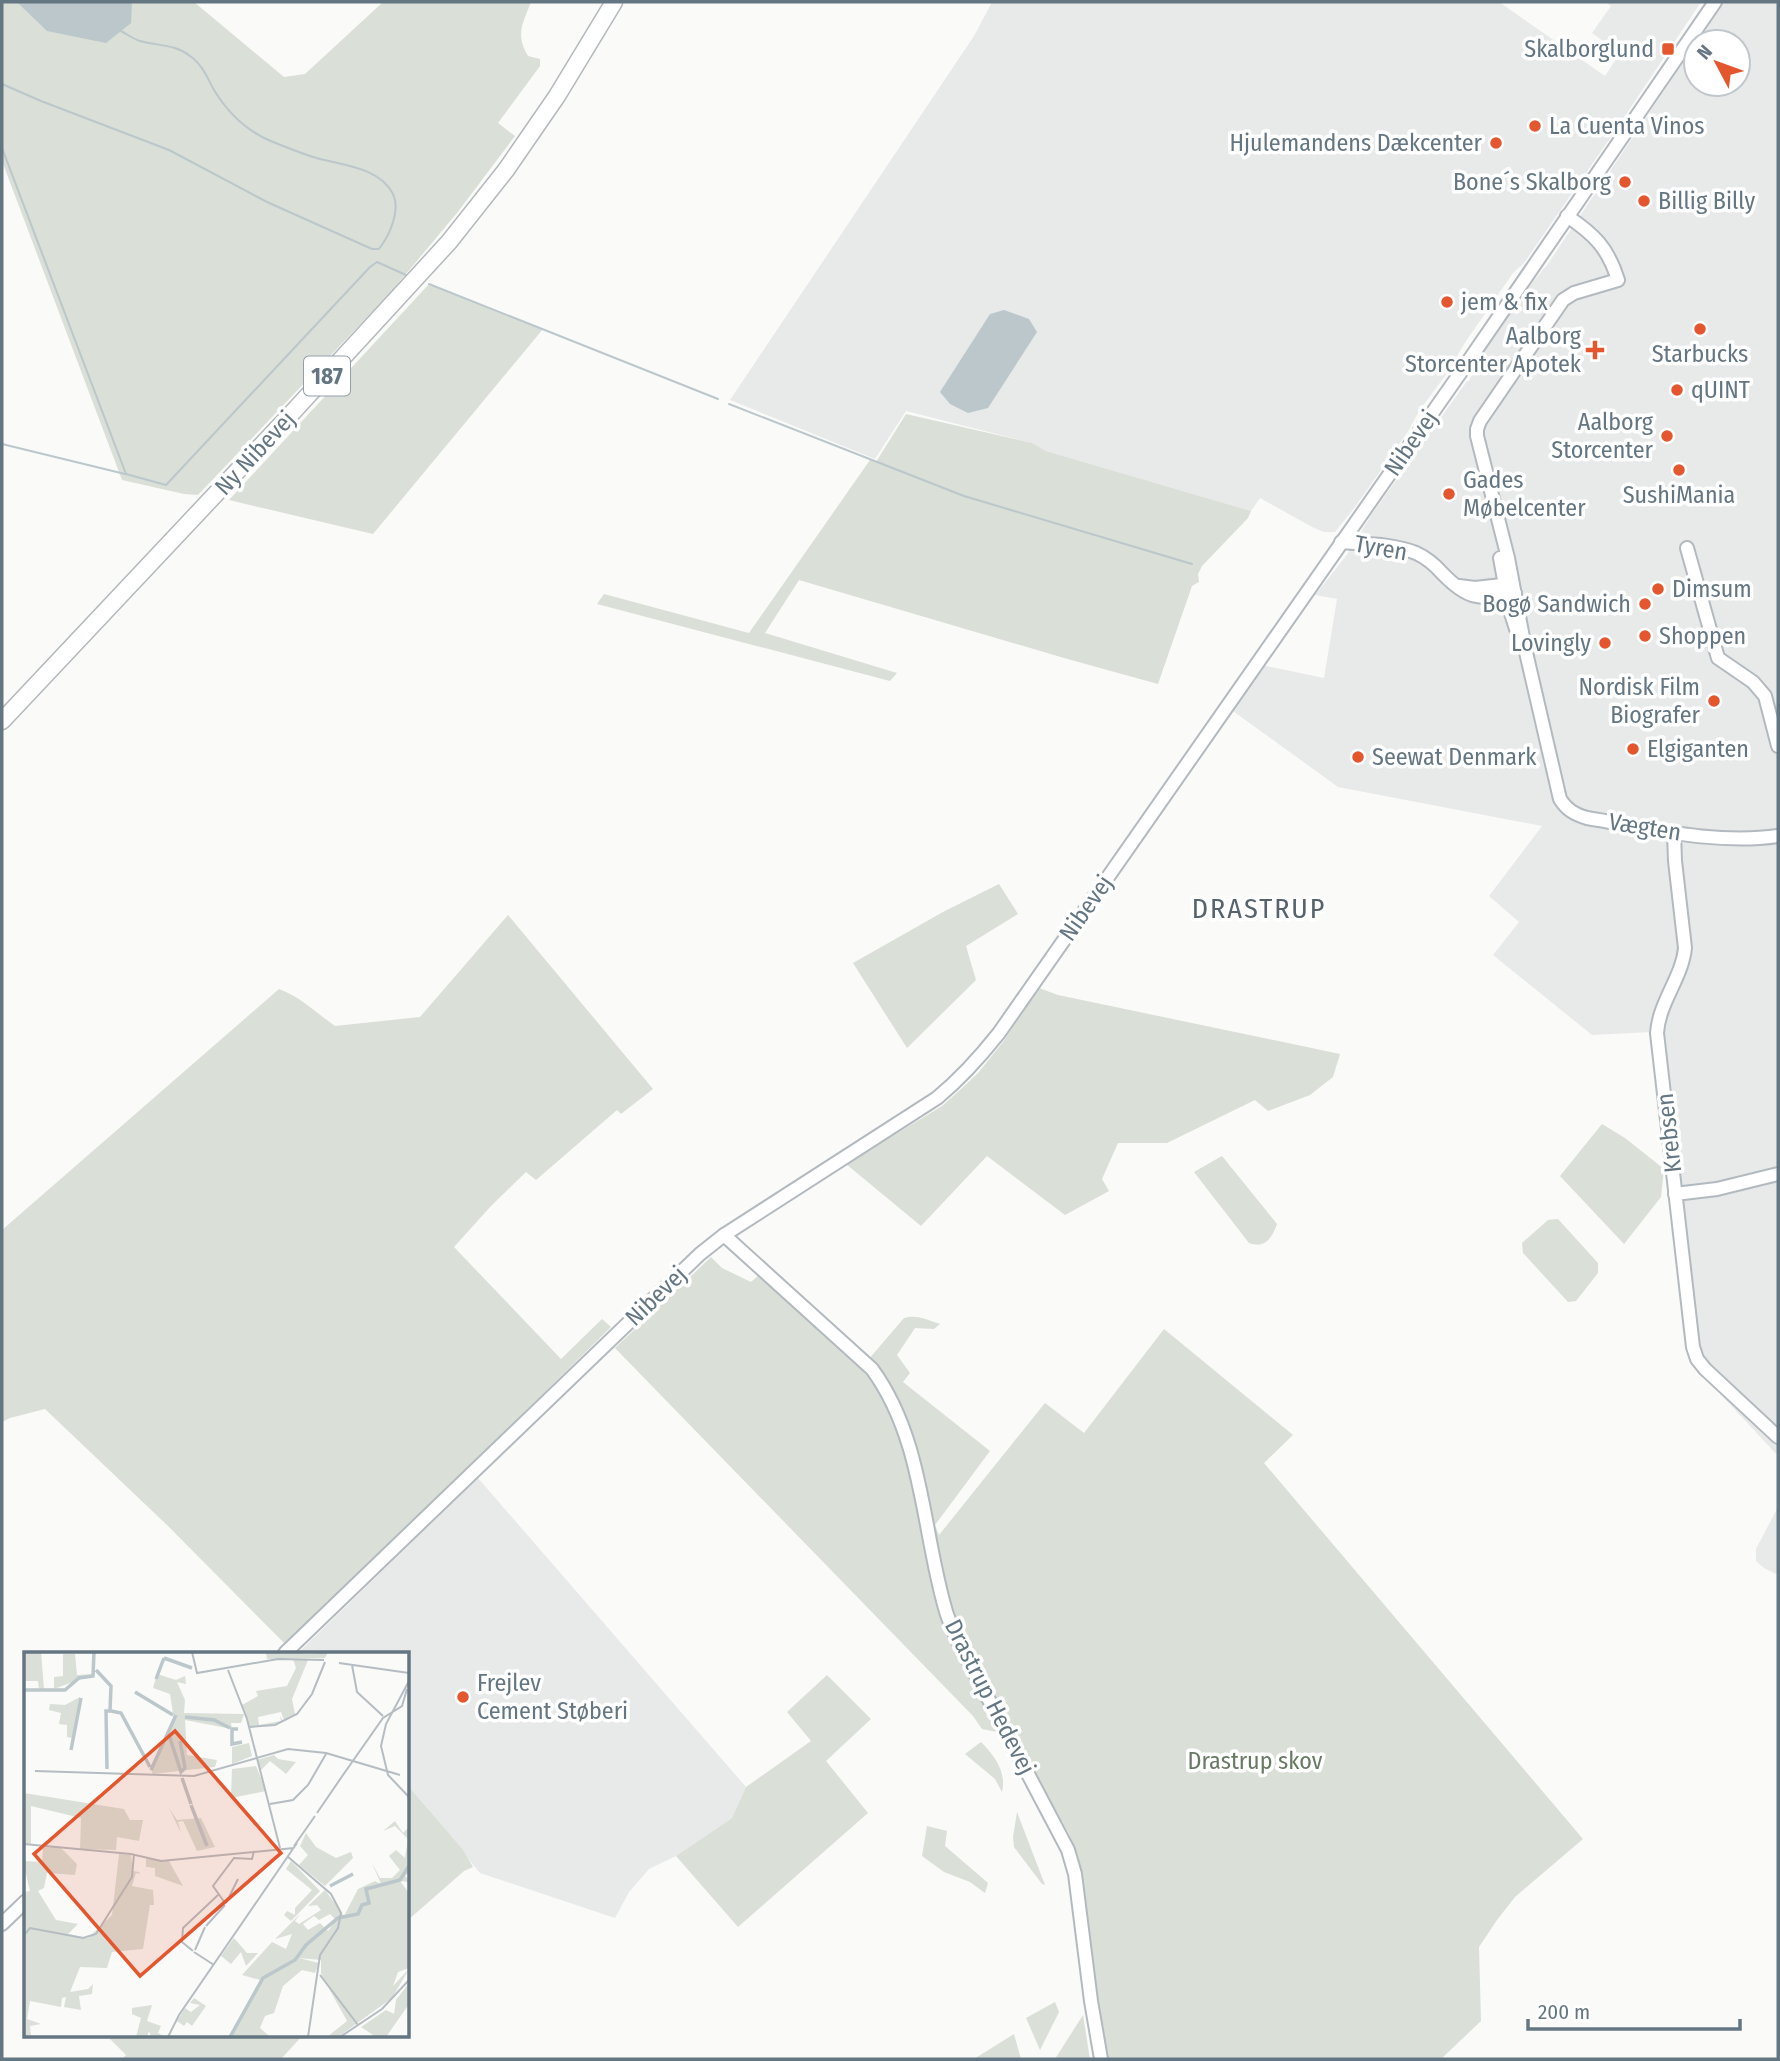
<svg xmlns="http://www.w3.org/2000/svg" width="1780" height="2061" font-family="'Fira Sans Condensed',sans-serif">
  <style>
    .built { fill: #e8e9e9 }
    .green { fill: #dadfd7 }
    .water { fill: #bbc7cb }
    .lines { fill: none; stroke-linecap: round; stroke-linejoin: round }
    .stream { stroke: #bbc7cb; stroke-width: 2 }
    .secondary-casing { stroke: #b3babf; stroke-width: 16 }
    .highway-casing { stroke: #b4b9bd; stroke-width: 19 }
    .secondary { stroke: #fff; stroke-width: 12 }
    .highway { stroke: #fff; stroke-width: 16 }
    .poi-dot { fill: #e4572e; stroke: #fff; stroke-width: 2.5 }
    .labels { text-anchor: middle; stroke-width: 7; stroke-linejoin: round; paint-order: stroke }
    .shield { fill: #fff; stroke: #939fa8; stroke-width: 2 }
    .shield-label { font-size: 23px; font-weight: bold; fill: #657683 }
    .poi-label { font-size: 24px; fill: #657683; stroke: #fff; text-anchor: start }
    .street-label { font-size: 24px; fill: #657683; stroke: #fff }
    .park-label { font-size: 24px; fill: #687a64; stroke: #fff }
    .quarter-label { font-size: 28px; letter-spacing: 2px; fill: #57646e; stroke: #fff }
    .inset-river { fill: none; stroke: #bbc7cb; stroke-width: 3.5 }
    .inset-road { fill: none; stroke: #b5bdc2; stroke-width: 2 }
    .view { fill: #e4572e; fill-opacity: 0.15; stroke: #e4572e; stroke-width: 3.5 }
    .inset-edge { fill: none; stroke: #657683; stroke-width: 3.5 }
  </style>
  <rect width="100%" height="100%" fill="#fafaf8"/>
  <g class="built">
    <path d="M992,2H1499L1605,76L1620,53L1592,33L1611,6L1605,2H1701L1615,131L1524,263L1513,273L1464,344L1448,372L1419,411L1409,430L1355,507L1335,532H1324L1312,527L1260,498L1251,511L1046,451L1032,443L906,411L875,459L730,400L974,36Z"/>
    <path d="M1723,2H1778V1456L1700,1372L1687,1352L1651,1032L1592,1035L1493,955L1519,922L1489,896L1542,826L1338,787L1233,711L1261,665L1324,678L1337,599L1315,595L1346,556L1372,514L1467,381H1469L1479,357L1526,290L1547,265L1696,43V84H1738V42H1696Z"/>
    <path d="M478,1478L746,1787L732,1818L676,1856L649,1869L629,1892L615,1918L480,1873L408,1786V1653H298Z"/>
    <path d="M1778,1507V1575L1764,1568L1756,1561V1549Z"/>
  </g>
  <g class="green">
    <path d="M2,2H194L284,77L305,74L383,2H531C523,23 515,34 528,56L540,59V66L498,123L515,136L457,213L390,293L198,495L184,494L122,480L2,161Z"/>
    <path d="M429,284L543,329L373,534L229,500Z"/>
    <path d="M906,414L1032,443L1046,451L1251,511L1248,518L1202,566L1198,574L1199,582L1192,586L1158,684L1064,658L799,580L765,633L897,673L890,681L597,604L604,594L749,633L870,460L876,462Z"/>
    <path d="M999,884L1018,914L966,946L976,980L907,1048L853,963L943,912Z"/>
    <path d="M508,915L653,1089L621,1114L617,1110L536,1180L526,1172L491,1206L454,1247L561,1359L602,1319L611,1327L287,1646L168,1526L45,1409L10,1418L2,1422V1230L279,989C301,997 316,1013 335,1026L420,1017Z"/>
    <path d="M1039,988L1058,995L1340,1054L1333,1077L1310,1095L1268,1111L1255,1100L1167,1143H1118L1102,1179L1109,1191L1065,1215L987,1156L921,1226L846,1164L942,1106L960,1090L978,1073L1003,1042Z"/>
    <path d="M1602,1124L1625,1138L1664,1169L1661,1197L1624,1244L1560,1176Z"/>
    <path d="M1222,1156L1277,1224C1272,1238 1265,1249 1249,1243L1194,1172Z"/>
    <path d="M1558,1219L1598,1263V1273L1576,1301L1568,1302L1523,1253L1522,1243L1548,1220Z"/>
    <path d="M711,1257L722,1268L751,1282L760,1274L862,1367L904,1318C917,1314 928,1320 940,1324L934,1329L915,1328L897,1355L910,1373L903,1382L990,1451L935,1525L939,1535L1045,1403L1084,1433L1164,1329L1293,1435L1264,1463L1583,1839L1515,1897L1497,1920L1479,1947L1481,2021L1441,2059H1106L1096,2005L1078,1856L1069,1834L1010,1729L1002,1733L982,1729L973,1716L615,1348Z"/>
    <path d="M827,1675L871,1719L826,1761L868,1813L738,1927L676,1856L732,1818L746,1787L811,1741L787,1712Z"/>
    <path d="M981,1742C994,1755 1007,1772 1002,1792L995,1779L965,1754Z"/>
    <path d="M408,1786L463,1850L473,1867L464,1871L408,1920Z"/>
    <path d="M1017,1812L1045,1885L1042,1884L1014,1847L1013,1837Z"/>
    <path d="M927,1826L947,1831L945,1846L988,1883L985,1893L970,1882L944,1872L922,1856Z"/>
    <path d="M1055,2002L1059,2012L1040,2050L1026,2018Z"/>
    <path d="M1083,2015L1090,2059H1055Z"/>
    <path d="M1014,2034L1021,2059H974Z"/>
    <path d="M106,2035H303L281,2059H122L126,2055Z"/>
  </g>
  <g class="water">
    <path d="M17,2H132L131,23L106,43L47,31Z"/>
    <path d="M1004,310L1029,319L1037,332L988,408L968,413L950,404L940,392L990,314Z"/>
  </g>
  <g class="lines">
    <g class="stream">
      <path d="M2,84L41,101L169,150L267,202L372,249H379C389,236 401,211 393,194C379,166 339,165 313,157C300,153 286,147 273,142C248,132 228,113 214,90C208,79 202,64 190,56C175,44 158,46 140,41C133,39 127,34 121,31"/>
      <path d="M2,148L126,474L166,485L370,267L377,262L406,275"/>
      <path d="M429,284L718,399"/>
      <path d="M729,404L964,496L1192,564"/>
      <path d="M2,444L125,474"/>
    </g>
    <defs>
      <g id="secondary">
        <path d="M1567,216C1595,235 1608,248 1618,280L1574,293L1563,300L1480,421L1477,429V436L1508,558L1525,648L1560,799C1567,810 1574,814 1587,818C1649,828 1715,845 1778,836"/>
        <path d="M1341,542C1365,544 1394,544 1416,553C1427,558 1435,565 1442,573C1468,600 1479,600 1515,593"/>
        <path d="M1687,548L1718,658L1753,682L1765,696L1778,746"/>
        <path d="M1500,558L1509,607L1516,629"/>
        <path d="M1459,586L1475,588L1511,584"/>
        <path d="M1674,832L1675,861L1685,948C1682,978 1659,1002 1657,1033L1693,1347L1697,1359L1705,1369L1778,1437"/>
        <path d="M1675,1194L1717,1189L1778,1174"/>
        <path d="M724,1235L872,1369C923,1439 922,1528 945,1608C948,1620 954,1632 959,1643L1068,1850L1075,1874L1091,2001L1101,2059"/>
        <path d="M285,1653L700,1254L724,1235L937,1098C960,1079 980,1057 999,1033L1463,369L1715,2"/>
        <path d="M2,1924L26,1901"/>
      </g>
      <path id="highway" d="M2,721L291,414L449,242L506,170L557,96L614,2"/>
    </defs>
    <use href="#secondary" class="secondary-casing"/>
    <use href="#highway" class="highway-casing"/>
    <use href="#secondary" class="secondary"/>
    <use href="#highway" class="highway"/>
  </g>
  <g class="poi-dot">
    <rect x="1661" y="42" width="14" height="14" rx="3.5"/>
    <circle cx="1535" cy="126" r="7"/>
    <circle cx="1496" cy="143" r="7"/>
    <circle cx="1625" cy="182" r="7"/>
    <circle cx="1644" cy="201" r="7"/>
    <circle cx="1447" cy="302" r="7"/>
    <circle cx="1700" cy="329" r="7"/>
    <path d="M1591.5 339.5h7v7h7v7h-7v7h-7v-7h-7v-7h7z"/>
    <circle cx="1677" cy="390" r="7"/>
    <circle cx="1667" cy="436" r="7"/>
    <circle cx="1679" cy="470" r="7"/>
    <circle cx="1449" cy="494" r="7"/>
    <circle cx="1658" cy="589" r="7"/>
    <circle cx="1645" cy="604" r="7"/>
    <circle cx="1645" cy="636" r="7"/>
    <circle cx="1605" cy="643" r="7"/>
    <circle cx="1714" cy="701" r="7"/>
    <circle cx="1633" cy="749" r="7"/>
    <circle cx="1358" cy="757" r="7"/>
    <circle cx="463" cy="1697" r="7"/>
  </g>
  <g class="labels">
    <rect class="shield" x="304" y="356.5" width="46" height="39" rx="5"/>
    <g class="shield-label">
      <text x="327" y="384">187</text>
    </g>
    <g class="poi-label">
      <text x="1654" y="57" text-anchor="end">Skalborglund</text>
      <text x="1549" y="134">La Cuenta Vinos</text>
      <text x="1482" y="151" text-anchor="end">Hjulemandens Dækcenter</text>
      <text x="1611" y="190" text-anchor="end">Bone´s Skalborg</text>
      <text x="1658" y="209">Billig Billy</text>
      <text x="1461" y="310">jem &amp; fix</text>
      <text x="1581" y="344" text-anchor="end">Aalborg<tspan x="1581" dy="28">Storcenter Apotek</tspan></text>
      <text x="1700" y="362" text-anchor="middle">Starbucks</text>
      <text x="1691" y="398">qUINT</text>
      <text x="1653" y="430" text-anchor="end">Aalborg<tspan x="1653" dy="28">Storcenter</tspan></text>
      <text x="1463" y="488">Gades<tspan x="1463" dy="28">Møbelcenter</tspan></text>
      <text x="1679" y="503" text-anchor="middle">SushiMania</text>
      <text x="1672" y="597">Dimsum</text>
      <text x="1631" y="612" text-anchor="end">Bogø Sandwich</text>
      <text x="1659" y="644">Shoppen</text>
      <text x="1591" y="651" text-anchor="end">Lovingly</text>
      <text x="1700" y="695" text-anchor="end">Nordisk Film<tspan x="1700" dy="28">Biografer</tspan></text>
      <text x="1647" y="757">Elgiganten</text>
      <text x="1372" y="765">Seewat Denmark</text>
      <text x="477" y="1691">Frejlev<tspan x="477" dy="28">Cement Støberi</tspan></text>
    </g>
    <g class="street-label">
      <text transform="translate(1411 443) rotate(-55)" y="8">Nibevej</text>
      <text transform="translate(255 453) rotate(-47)" y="8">Ny Nibevej</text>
      <text transform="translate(1381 548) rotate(10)" y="8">Tyren</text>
      <text transform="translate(1645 827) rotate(9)" y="8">Vægten</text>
      <text transform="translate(1086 908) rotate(-55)" y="8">Nibevej</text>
      <text transform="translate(1669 1133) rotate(-96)" y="8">Krebsen</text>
      <text transform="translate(656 1296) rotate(-44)" y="8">Nibevej</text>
      <text transform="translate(990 1697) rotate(63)" y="8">Drastrup Hedevej</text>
    </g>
    <g class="park-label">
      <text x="1255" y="1769">Drastrup skov</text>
    </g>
    <g class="quarter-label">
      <text x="1259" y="918">DRASTRUP</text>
    </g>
  </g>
  <g transform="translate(24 1652)">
    <rect width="385" height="385" fill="#fafaf8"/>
    <path d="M0,0H17L20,37H15L14,29H0ZM242,0L286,2L304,0L301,6L243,7ZM39,2H51L53,23L70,22L30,37V25L39,24ZM269,7L284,8L268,47L271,62L260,68L257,60L234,65L235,73L257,69L256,64L259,69L248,73L225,74L218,53L234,44L232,39L263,34L272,16ZM133,22L152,28L161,24L162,32L153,30L161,48L160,61L220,62L217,71H207L208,77L161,68L163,103L193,108L191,115L129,122L126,116L150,68L146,42L129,36ZM56,45L48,86L43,85V73L35,72L37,61L25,58L26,52L41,53ZM225,91L228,104L208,112V95ZM250,103L254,107L272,110L262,122L246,109L236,119L233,108ZM232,114L242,139L207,146L208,117ZM0,141L100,157L106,168H119L115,189L93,185L92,198L56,197L57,166L7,154V192L0,191ZM145,156L153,168L177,166L191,195L173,199L159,169L154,170L157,181ZM371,169L379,181L385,175V222L381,223L385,230L376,229L385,241V316L374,320L369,334L385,317L368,346L314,385H303L323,369L297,322V308L275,306L295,311L291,321L278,318L259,334L250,361L241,364L236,376L245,384L205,385L236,328L218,323L248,290L262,297L268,282L251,287L276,262L271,269L275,272L297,258L293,253L284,254L301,238L320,264L334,237L351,229L357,232L348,211L356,226H368L376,218L365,204L372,198L381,206L384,187L371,174L359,179ZM306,262L312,268L304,279L296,271L284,278L279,272L290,264L295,268ZM282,181L292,195L312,206L327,200L329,206L301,234L275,213L284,203L276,194ZM19,195L37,196L53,212L51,223L23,221L20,236L14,239L32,268L54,272L44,282L64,286L88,263L95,202L107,203L109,219L115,220L116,222L112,221L108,234L129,238L130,253H126L119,297L88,300L83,316L56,315L46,340L64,337L69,332L68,342L55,344L57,358L40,355L42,345L38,346L37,355L6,349L3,367L17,372L6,374L7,383L0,385V240L6,239L0,214L1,209L18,210ZM122,206L145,209L159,234L131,224V216L122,215ZM267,209L296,239L267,269L260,263L263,259L271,263V256L288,238L262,217ZM210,286L223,301H234L222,314L217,300L207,312L197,304ZM385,331V352L362,385H352L337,375L362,358L370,362L372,348ZM170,346L182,354L168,374L163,370L160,374L153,369L161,356L167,360L176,353L166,351ZM128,353L123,369L137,374L134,381L141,385L127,384L125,379L123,385H112L117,366L108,362V356Z" fill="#dadfd7" fill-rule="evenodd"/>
    <path class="inset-river" d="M140,6L168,16M72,18L87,34L86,59H82L83,117M132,27L140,6M0,38H41L55,26L69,24L70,0M111,40L149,63M87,59L97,61L126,115M161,65L190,68L206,76M214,77H208V92L218,90M145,83L157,120L161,116L156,89M47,98L57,46M127,118L152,63M158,126L167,152M167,153L183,194M306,234L329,222M206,385L239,326L271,308L282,293L314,266L334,262L338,253L345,251L342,237L376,228L385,214"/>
    <path class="inset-road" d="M168,0L173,21L254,7L300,8M315,11L385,21M328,13L333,40L359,64M204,18L223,67L256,196M385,29L362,72L357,94L364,123L385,145M225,75L251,73L273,62L288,42L301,10M302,101L376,123M11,119L170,124L264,97L302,101M319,123L359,66L378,54L383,37M246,152L269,148L284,133L302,102M293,161L321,120M0,192L107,202L137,209L270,196M270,194L291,164M263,204L307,242L317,261L314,276L296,303L284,385M201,251L189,234L210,206L228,207L230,199M202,251L214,227M182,274L201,253M0,283L6,276L59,286L72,282L108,225L110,202M171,298L181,275M169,299L158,290L159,276L194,243M170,300L190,313M296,323L334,373M144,385L155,363L273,191M316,385L358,357L385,328"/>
    <path class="view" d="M151,79L257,201L116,324L10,202Z"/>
    <rect width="385" height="385" class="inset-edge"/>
  </g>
  <rect width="1780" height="2061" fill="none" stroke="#657683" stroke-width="7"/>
  <g transform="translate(1717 63) rotate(311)"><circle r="33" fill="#ffffff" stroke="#c1c8cd" stroke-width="2"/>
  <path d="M0-5L12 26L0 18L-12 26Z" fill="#e4572e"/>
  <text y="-10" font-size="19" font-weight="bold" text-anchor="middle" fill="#657683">N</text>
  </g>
  <path d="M1528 2019v10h212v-10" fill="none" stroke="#657683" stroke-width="3.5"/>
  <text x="1538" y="2019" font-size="21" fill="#657683" stroke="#ffffff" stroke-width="5" paint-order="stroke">200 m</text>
</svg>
